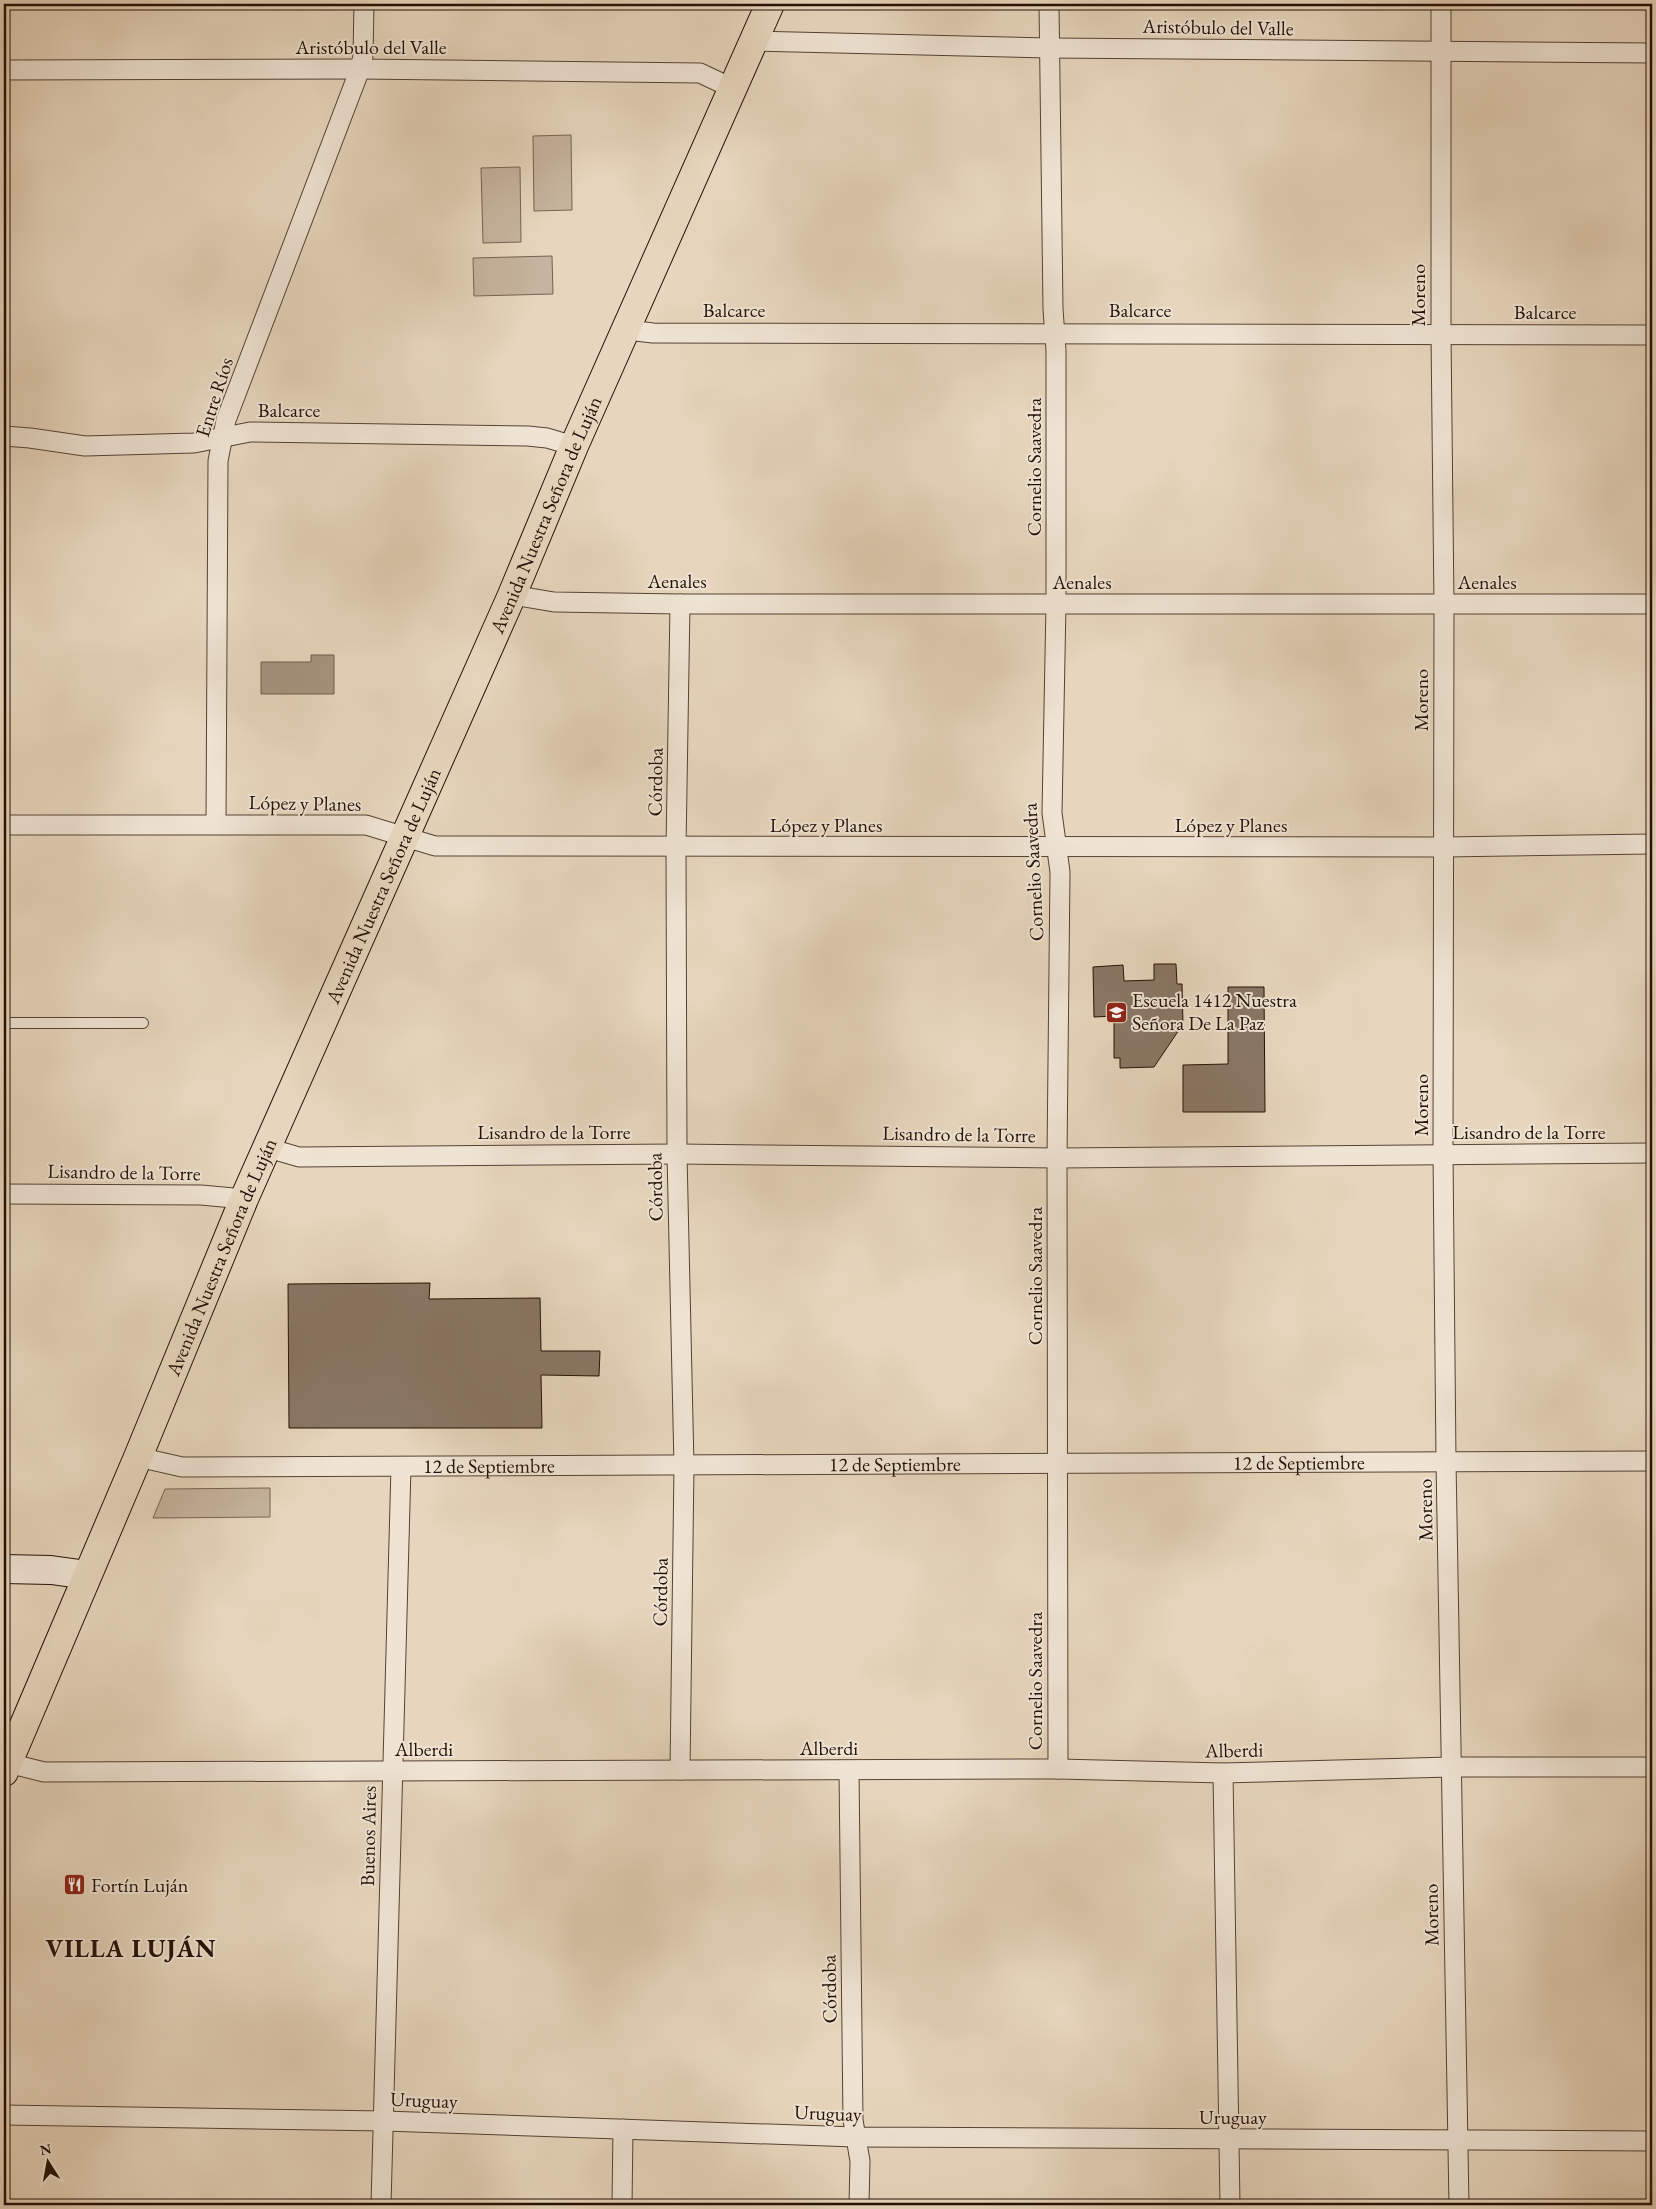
<svg xmlns="http://www.w3.org/2000/svg" width="1656" height="2209" font-family="'EB Garamond',serif">
  <style>
    .green { fill: #c6b49e; stroke: #756252 }
    .water { fill: #a5937f; stroke: #715f4f }
    .building { fill: #897765; stroke: #241006 }
    .lines { fill: none; stroke-linecap: round; stroke-linejoin: round }
    .lane-casing { stroke: #554234; stroke-width: 12 }
    .street-casing { stroke: #554234; stroke-width: 21 }
    .secondary-casing { stroke: #241006; stroke-width: 30 }
    .primary-casing { stroke: #241006; stroke-width: 30 }
    .lane { stroke: #efe4d4; stroke-width: 10 }
    .street { stroke: #efe4d4; stroke-width: 19 }
    .secondary { stroke: #efe4d4; stroke-width: 28 }
    .primary { stroke: #e7d6bd; stroke-width: 28 }
    .labels { text-anchor: middle; stroke-width: 4; stroke-linejoin: round; paint-order: stroke }
    .street-label { font-size: 20px; fill: #241006; stroke: #efe4d4 }
    .poi-label { font-size: 20px; fill: #241006; stroke: #efe4d4; text-anchor: start }
    .district-label { font-size: 25px; font-weight: bold; letter-spacing: 1px; fill: #241006; stroke: #efe4d4 }
  </style>
  <rect width="100%" height="100%" fill="#e7d6bd"/>
  <filter id="stains"><feTurbulence type="fractalNoise" baseFrequency=".004" numOctaves="4"/><feColorMatrix values="0 0 0 0 .2 0 0 0 0 .09 0 0 0 0 .02 0 0 0 .5 -.17"/></filter>
  <radialGradient id="worn" r=".72"><stop offset=".6" stop-color="#630" stop-opacity="0"/><stop offset="1" stop-color="#630" stop-opacity=".3"/></radialGradient>
  <g class="green">
    <path d="M571,135L572,210L534,211L533,136Z"/>
    <path d="M520,167L521,242L483,243L481,168Z"/>
    <path d="M552,256L553,294L474,296L473,258Z"/>
    <path d="M270,1488V1517L153,1518L165,1489Z"/>
  </g>
  <path class="water" d="M311,655H334V694H261V662H311Z"/>
  <g class="building">
    <path d="M1154,964H1176L1177,984H1182L1183,1024L1154,1067L1120,1068V1058H1114V1016L1094,1017L1093,967L1123,965L1124,981L1154,980Z"/>
    <path d="M1228,987H1264L1265,1112H1183V1065L1228,1064Z"/>
    <path d="M430,1283L429,1299L540,1298L541,1351H600L599,1376L541,1375L542,1428H289L288,1284Z"/>
  </g>
  <g class="lines">
    <defs>
      <path id="lane" d="M4,1023H143"/>
      <g id="street">
        <path d="M1049,4L1053,309L1056,351V604L1052,813L1060,872L1057,1158L1058,1769"/>
        <path d="M1441,4V334L1444,605L1443,1154L1446,1461L1459,2205"/>
        <path d="M754,41L1049,48L1652,53"/>
        <path d="M4,70L360,69L700,73L734,89"/>
        <path d="M627,330L653,333L1652,335"/>
        <path d="M4,436L30,438L85,446L194,443L250,432L528,436L547,438L574,446"/>
        <path d="M512,595L554,602L680,604H1652"/>
        <path d="M680,604L676,848L677,1154L684,1466L680,1770"/>
        <path d="M216,824L218,461L226,420L360,69L363,56L364,4"/>
        <path d="M4,825H366L435,846L1444,847L1652,844"/>
        <path d="M268,1148L299,1157L677,1154L1057,1158L1652,1153"/>
        <path d="M4,1194L201,1195L244,1199"/>
        <path id="s1" d="M138,1457L182,1467L1652,1461"/>
        <path d="M8,1763L44,1772L1058,1769L1223,1773L1451,1767H1652"/>
        <path d="M849,1771L853,2120L860,2161L859,2205"/>
        <path d="M1223,1773L1230,2205"/>
        <path d="M4,2115L384,2121L856,2137L1652,2141"/>
        <path d="M381,2205L401,1467"/>
        <path d="M622,2205L623,2129"/>
      </g>
      <path id="secondary" d="M4,1569L51,1570L87,1575"/>
      <g id="primary">
        <path id="s2" d="M4,1772L138,1457L244,1199L512,595L574,446L770,4"/>
      </g>
    </defs>
    <use href="#lane" class="lane-casing"/>
    <use href="#street" class="street-casing"/>
    <use href="#secondary" class="secondary-casing"/>
    <use href="#primary" class="primary-casing"/>
    <use href="#lane" class="lane"/>
    <use href="#street" class="street"/>
    <use href="#secondary" class="secondary"/>
    <use href="#primary" class="primary"/>
  </g>
  <defs>
    <symbol id="school-square" viewBox="-11 -11 22 22"><rect x="-9" y="-9" width="18" height="18" rx="4" fill="#8f2418" stroke="#efe4d4"/><path d="M0-5L7-2L0 1L-7-2ZM-4 1L0 2.5L4 1V4Q0 6-4 4Z" fill="#fff"/></symbol>
    <symbol id="restaurant-square" viewBox="-11 -11 22 22"><rect x="-9" y="-9" width="18" height="18" rx="4" fill="#8f2418" stroke="#efe4d4"/><path d="M-5-6h1v4h1v-4h1v4h1v-4h1v5L-1.5 .5V6h-2V.5L-5-1ZM5-6V6H3V1.5H1.5Q1.5-4 5-6Z" fill="#fff"/></symbol>
  </defs>
  <g fill-rule="evenodd">
    <use href="#school-square" x="1104" y="1000" width="25" height="25"/>
    <use href="#restaurant-square" x="62" y="1872" width="25" height="25"/>
  </g>
  <g class="labels">
    <g class="street-label">
      <text transform="translate(1218 27) rotate(1)" y="7">Aristóbulo del Valle</text>
      <text x="371" y="54">Aristóbulo del Valle</text>
      <text transform="translate(1418 295) rotate(-90)" y="7">Moreno</text>
      <text x="734" y="317">Balcarce</text>
      <text x="1140" y="317">Balcarce</text>
      <text x="1545" y="319">Balcarce</text>
      <text transform="translate(214 397) rotate(-72)" y="7">Entre Ríos</text>
      <text x="289" y="417">Balcarce</text>
      <text transform="translate(1034 467) rotate(-90)" y="7">Cornelio Saavedra</text>
      <text dy="7" stroke="none"><textPath href="#s2" startOffset="1369">Avenida Nuestra Señora de Luján</textPath></text>
      <text x="677" y="588">Aenales</text>
      <text x="1082" y="589">Aenales</text>
      <text x="1487" y="589">Aenales</text>
      <text transform="translate(1421 700) rotate(-90)" y="7">Moreno</text>
      <text transform="translate(655 782) rotate(-89)" y="7">Córdoba</text>
      <text transform="translate(305 803) rotate(1)" y="7">López y Planes</text>
      <text x="826" y="832">López y Planes</text>
      <text x="1231" y="832">López y Planes</text>
      <text transform="translate(1033 872) rotate(-93)" y="7">Cornelio Saavedra</text>
      <text dy="7" stroke="none"><textPath href="#s2" startOffset="964">Avenida Nuestra Señora de Luján</textPath></text>
      <text transform="translate(1421 1105) rotate(-90)" y="7">Moreno</text>
      <text x="554" y="1139">Lisandro de la Torre</text>
      <text x="1529" y="1139">Lisandro de la Torre</text>
      <text transform="translate(959 1134) rotate(1)" y="7">Lisandro de la Torre</text>
      <text transform="translate(124 1172) rotate(1)" y="7">Lisandro de la Torre</text>
      <text transform="translate(655 1187) rotate(-91)" y="7">Córdoba</text>
      <text dy="7" stroke="none"><textPath href="#s2" startOffset="559">Avenida Nuestra Señora de Luján</textPath></text>
      <text transform="translate(1035 1276) rotate(-90)" y="7">Cornelio Saavedra</text>
      <text dy="7" stroke="none"><textPath href="#s1" startOffset="1162">12 de Septiembre</textPath></text>
      <text dy="7" stroke="none"><textPath href="#s1" startOffset="758">12 de Septiembre</textPath></text>
      <text dy="7" stroke="none"><textPath href="#s1" startOffset="352">12 de Septiembre</textPath></text>
      <text transform="translate(1425 1510) rotate(-91)" y="7">Moreno</text>
      <text transform="translate(660 1592) rotate(-89)" y="7">Córdoba</text>
      <text transform="translate(1035 1681) rotate(-90)" y="7">Cornelio Saavedra</text>
      <text x="829" y="1755">Alberdi</text>
      <text x="424" y="1756">Alberdi</text>
      <text transform="translate(1234 1750) rotate(-1)" y="7">Alberdi</text>
      <text transform="translate(368 1836) rotate(-89)" y="7">Buenos Aires</text>
      <text transform="translate(1431 1915) rotate(-91)" y="7">Moreno</text>
      <text transform="translate(829 1989) rotate(-91)" y="7">Córdoba</text>
      <text transform="translate(424 2100) rotate(2)" y="7">Uruguay</text>
      <text transform="translate(828 2113) rotate(2)" y="7">Uruguay</text>
      <text x="1233" y="2124">Uruguay</text>
    </g>
    <g class="poi-label">
      <text x="1132" y="1007">Escuela 1412 Nuestra<tspan x="1132" dy="23">Señora De La Paz</tspan></text>
      <text x="91" y="1892">Fortín Luján</text>
    </g>
    <g class="district-label">
      <text x="131" y="1957">VILLA LUJÁN</text>
    </g>
  </g>
  <rect width="1656" height="2209" fill="none" stroke="#e7d6bd" stroke-width="20"/>
  <rect x="5" y="5" width="1646" height="2199" fill="none" stroke="#241006" stroke-width="2.5"/>
  <rect x="10" y="10" width="1636" height="2189" fill="none" stroke="#241006"/>
  <g transform="translate(48 2162) rotate(349)" stroke="#efe4d4" stroke-width="4" paint-order="stroke">
  <path d="M0-4L9 19L0 12L-9 19Z" fill="#241006"/>
  <text y="-8" font-size="14" font-weight="bold" text-anchor="middle" fill="#241006">N</text>
  </g>
  <rect width="100%" height="100%" filter="url(#stains)"/>
  <rect width="100%" height="100%" fill="url(#worn)"/>
</svg>
